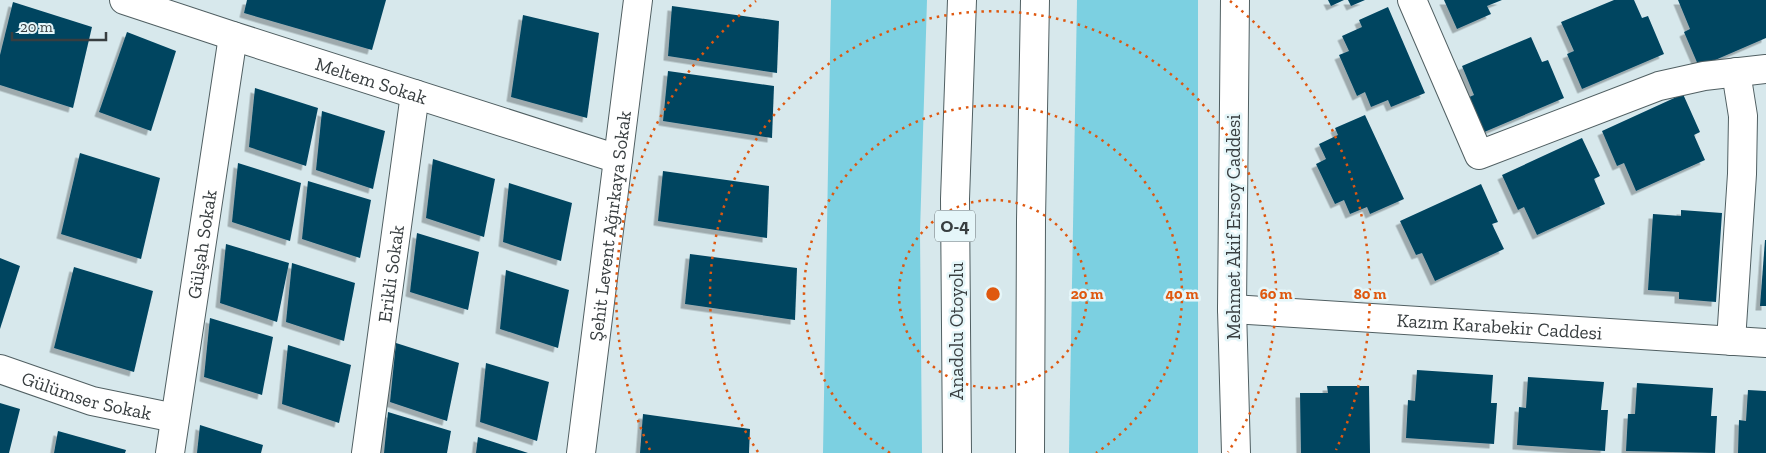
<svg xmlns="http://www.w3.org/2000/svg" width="1766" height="453" font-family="'Zilla Slab',serif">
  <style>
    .green { fill: #7cd0e1 }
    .building { fill: #024561; filter: url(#shadow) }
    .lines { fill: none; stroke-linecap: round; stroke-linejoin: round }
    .street-casing { stroke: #505f62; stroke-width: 30 }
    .secondary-casing { stroke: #505f62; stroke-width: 30 }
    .highway-casing { stroke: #505f62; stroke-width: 30 }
    .street { stroke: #fff; stroke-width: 28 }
    .secondary { stroke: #fff; stroke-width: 28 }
    .highway { stroke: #fff; stroke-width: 28 }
    .ring { fill: none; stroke: #df580f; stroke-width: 2.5; stroke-dasharray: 2.5 5 }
    .labels { text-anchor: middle; stroke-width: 5; stroke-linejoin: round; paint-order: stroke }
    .shield { fill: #e5f6f9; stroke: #6c7578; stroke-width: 1 }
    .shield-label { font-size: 18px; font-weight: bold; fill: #383e40 }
    .street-label { font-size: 19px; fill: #383e40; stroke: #e5f6f9 }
    .centre { fill: #df580f; stroke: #e5f6f9; stroke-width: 2.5 }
    .ring-label { font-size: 15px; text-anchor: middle; font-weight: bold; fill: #df580f; stroke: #e5f6f9; stroke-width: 5; stroke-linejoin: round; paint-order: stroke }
  </style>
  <defs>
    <filter id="shadow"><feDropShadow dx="-4.5" dy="4.5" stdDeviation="0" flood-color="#0004"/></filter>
  </defs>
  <rect width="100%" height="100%" fill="#d7e8ec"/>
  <g class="green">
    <path d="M831,0H927L920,232L922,453H823Z"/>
    <path d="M1077,0H1198V453H1069Z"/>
  </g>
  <g class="building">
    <path d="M247,0H386L372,50L244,13Z"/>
    <path d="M1328,0H1344L1331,6Z"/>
    <path d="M1348,0H1365L1351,6Z"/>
    <path d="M1444,0H1502L1487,6L1491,14L1457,29Z"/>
    <path d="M1614,0H1634L1642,18L1648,16L1664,54L1582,89L1567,54L1574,51L1561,22Z"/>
    <path d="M1678,0H1766V38L1699,67L1684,32L1690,29Z"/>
    <path d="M13,2L92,27L73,108L0,85V55Z"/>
    <path d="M672,6L779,21L777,73L668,56Z"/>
    <path d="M1388,7L1425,93L1391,107L1388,100L1371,107L1365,92L1357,96L1339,55L1349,51L1342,36L1362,27L1359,20Z"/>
    <path d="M523,15L599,33L587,118L511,97Z"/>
    <path d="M127,32L176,51L151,131L99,112Z"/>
    <path d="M1531,37L1542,62L1548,60L1564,98L1482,133L1467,98L1474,95L1462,66Z"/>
    <path d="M668,71L774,86L772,138L663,121Z"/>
    <path d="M255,88L318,108L306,166L249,147Z"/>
    <path d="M1683,94L1700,132L1694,135L1705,160L1636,191L1624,163L1617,166L1602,131Z"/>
    <path d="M322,111L385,131L373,189L316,170Z"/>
    <path d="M1365,115L1404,199L1370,214L1367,207L1350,214L1344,200L1335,204L1316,164L1326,159L1319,144L1338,135L1335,128Z"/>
    <path d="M1582,138L1600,176L1594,179L1605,204L1537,235L1524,207L1518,210L1502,175Z"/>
    <path d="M80,153L160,178L141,259L61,234Z"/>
    <path d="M433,159L495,179L484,237L426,218Z"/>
    <path d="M238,163L301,183L290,241L232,222Z"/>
    <path d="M663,171L769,186L767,238L658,221Z"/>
    <path d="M308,181L371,200L360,258L302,239Z"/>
    <path d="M509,183L572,203L561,261L503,242Z"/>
    <path d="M1481,184L1498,222L1492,224L1504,249L1435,281L1422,253L1416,255L1400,221Z"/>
    <path d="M1681,210L1722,213L1716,302L1679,299V292L1648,290L1653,214L1681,216Z"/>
    <path d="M417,233L479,252L468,310L410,292Z"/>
    <path d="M1765,240H1766V306H1760Z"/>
    <path d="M226,244L289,263L277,322L220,303Z"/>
    <path d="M690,254L797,268L795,320L685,304Z"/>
    <path d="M0,258L20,266L0,329Z"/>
    <path d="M292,263L355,283L344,341L286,322Z"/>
    <path d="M74,267L153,291L134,372L54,348Z"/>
    <path d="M506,270L569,290L558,348L500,329Z"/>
    <path d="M210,318L273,337L262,395L204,377Z"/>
    <path d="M396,343L459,363L447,421L390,402Z"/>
    <path d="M288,345L351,365L339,423L282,404Z"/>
    <path d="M486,363L549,382L537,441L480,422Z"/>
    <path d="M1417,370L1493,375L1491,403H1497L1494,444L1406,438L1408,400L1415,401Z"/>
    <path d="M1528,377L1604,382L1601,410H1608L1605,451L1517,445L1519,407L1526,408Z"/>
    <path d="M1637,383L1713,388L1711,416H1717L1715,453L1626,451L1628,414H1635Z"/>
    <path d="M1327,386H1369L1370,453H1301L1300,393H1328Z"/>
    <path d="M1748,390L1766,391V453H1738L1739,420L1746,421Z"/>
    <path d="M0,403L20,409L9,453H0Z"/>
    <path d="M388,412L451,431L447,453H384Z"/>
    <path d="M643,414L750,429L749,453H640Z"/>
    <path d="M200,425L263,445L261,453H197Z"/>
    <path d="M58,431L126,450L125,453H54Z"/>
    <path d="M478,437L528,453H476Z"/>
  </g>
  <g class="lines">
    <defs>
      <g id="street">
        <path id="s1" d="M124,0L233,36L618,159"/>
        <path d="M1412,0L1479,155L1659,86L1704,76L1766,69"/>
        <path id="s2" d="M1232,309L1766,343"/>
        <path d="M1731,341L1742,174L1743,116L1736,72"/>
        <path id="s3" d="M0,369L92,401L175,418"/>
        <path id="s4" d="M170,453L233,36"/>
        <path id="s5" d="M366,453L415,94"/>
        <path id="s6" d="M581,453L638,0"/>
      </g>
      <path id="secondary" d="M1235,0L1232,309L1236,453"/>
      <g id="highway">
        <path d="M957,453L955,199L962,0"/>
        <path d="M1030,453L1031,220L1035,0"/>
      </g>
    </defs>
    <use href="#street" class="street-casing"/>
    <use href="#secondary" class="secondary-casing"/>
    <use href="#highway" class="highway-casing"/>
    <use href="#street" class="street"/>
    <use href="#secondary" class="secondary"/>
    <use href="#highway" class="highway"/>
  </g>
  <g class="ring">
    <circle cx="993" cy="294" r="94"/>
    <path d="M890 453A189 189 0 1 1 1096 453"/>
    <path d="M758 452A283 283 0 1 1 1228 452"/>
    <path d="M650 450A377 377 0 0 1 756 1M1230 1A377 377 0 0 1 1336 450"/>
  </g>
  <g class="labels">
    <rect class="shield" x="935" y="210.5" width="40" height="31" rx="4"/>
    <g class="shield-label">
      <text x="955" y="232">O-4</text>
    </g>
    <g class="street-label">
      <text dy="7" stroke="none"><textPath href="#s1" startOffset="260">Meltem Sokak</textPath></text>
      <text dy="7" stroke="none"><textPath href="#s6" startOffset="229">Şehit Levent Ağırkaya Sokak</textPath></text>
      <text transform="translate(1233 227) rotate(-90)" y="7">Mehmet Akif Ersoy Caddesi</text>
      <text dy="7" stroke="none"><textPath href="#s4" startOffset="211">Gülşah Sokak</textPath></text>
      <text dy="7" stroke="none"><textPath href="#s5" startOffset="181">Erikli Sokak</textPath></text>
      <text dy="7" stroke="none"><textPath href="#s2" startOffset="268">Kazım Karabekir Caddesi</textPath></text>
      <text transform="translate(956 331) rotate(-90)" y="7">Anadolu Otoyolu</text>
      <text dy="7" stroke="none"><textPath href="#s3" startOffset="91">Gülümser Sokak</textPath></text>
    </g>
  </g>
  <circle cx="993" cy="294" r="8" class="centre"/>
  <g class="ring-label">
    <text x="1087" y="299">20 m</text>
    <text x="1182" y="299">40 m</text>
    <text x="1276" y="299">60 m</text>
    <text x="1370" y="299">80 m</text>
  </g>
  <path d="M12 32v8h94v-8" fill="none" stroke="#383e40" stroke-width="2.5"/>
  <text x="20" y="32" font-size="15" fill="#383e40" stroke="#e5f6f9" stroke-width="4" paint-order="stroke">20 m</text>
</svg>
